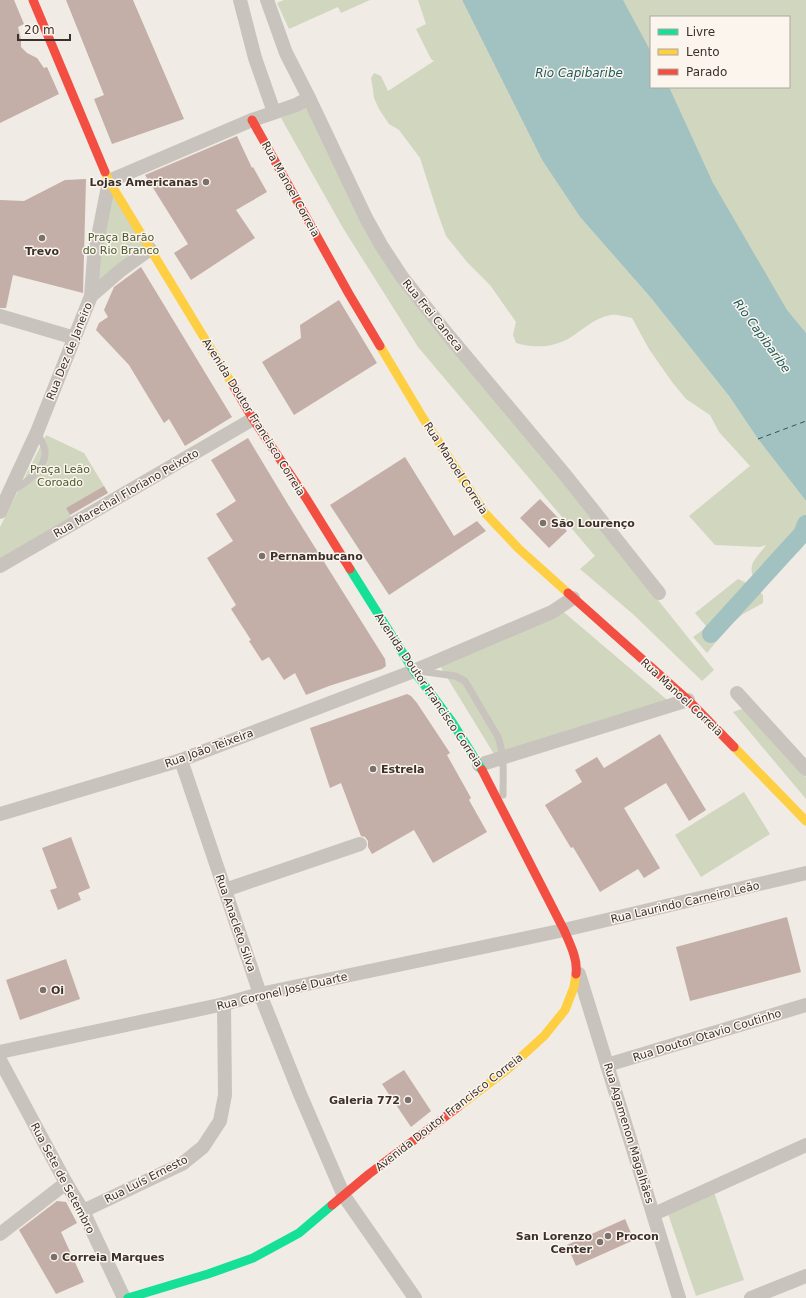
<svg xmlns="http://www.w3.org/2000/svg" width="806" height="1298" font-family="'DejaVu Sans',sans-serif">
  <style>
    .green { fill: #d1d6bf }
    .water { fill: #a1c2c1 }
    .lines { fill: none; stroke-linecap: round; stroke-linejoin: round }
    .canal { stroke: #a1c2c1; stroke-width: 18 }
    .ferry { stroke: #1f5a5e; stroke-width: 1; stroke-dasharray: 5 4; stroke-linecap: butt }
    .building { fill: #c3afa7 }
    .lane { stroke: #c9c3be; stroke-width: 7 }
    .street { stroke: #c9c3be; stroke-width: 14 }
    .fast { stroke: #16e098; stroke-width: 9 }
    .slow { stroke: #ffcf43; stroke-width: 9 }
    .jam { stroke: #f24e42; stroke-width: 9 }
    .poi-dot { fill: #7a716c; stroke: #fbf5ee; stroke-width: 1.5 }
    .labels { text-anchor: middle; stroke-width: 3; stroke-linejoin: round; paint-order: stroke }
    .poi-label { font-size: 11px; font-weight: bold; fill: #3b302b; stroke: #fbf5ee; text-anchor: start }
    .street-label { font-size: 11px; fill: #3b302b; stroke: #fbf5ee }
    .park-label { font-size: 11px; fill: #4a5a2e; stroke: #fbf5ee }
    .water-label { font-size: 12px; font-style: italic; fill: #1f5a5e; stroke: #fbf5ee }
  </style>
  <rect width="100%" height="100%" fill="#f0ebe5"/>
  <g class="green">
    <path d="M284,0H370L341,13L338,7L289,29L277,3Z"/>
    <path d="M418,0H462L542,160L580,217L651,298L729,396L758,439L806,501V542L800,550L768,578L757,583C745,565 755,560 766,545L760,547L715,545L689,516L750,466L719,432L710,415L686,399L672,382L649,349L632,318C626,317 617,314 611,315C593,318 582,331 568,339C551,348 534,348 516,343L513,335L516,322L490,285L467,262L446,236L438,214L420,158L399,130L389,124L379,109L374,98L373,90L371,78L374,73L381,76L388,91L434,61L431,59L416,29L426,24Z"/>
    <path d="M584,0H806V341L762,283L664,87H789V17H651V69Z"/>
    <path d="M311,105L382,255L714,670L702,681L634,615L580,569L595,556L418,347L343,228L281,118Z"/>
    <path d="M109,181L150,249L91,296Z"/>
    <path d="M46,435L84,453L104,486L66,508L73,520L0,560V527Z"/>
    <path d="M738,579L754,586L763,595V603L743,614L729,626L707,653L693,637L707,627L695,613Z"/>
    <path d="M559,608L673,705L497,759L437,661Z"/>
    <path d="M742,709L748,710L806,777V799L733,712Z"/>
    <path d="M744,792L770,834L701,877L675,835Z"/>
    <path d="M714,1192L744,1280L696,1296L666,1208Z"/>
  </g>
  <path class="water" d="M462,0H623L651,52V87H669L713,183L787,310L806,333V501L758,439L729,396L651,298L580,217L542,160Z"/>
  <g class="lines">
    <path class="canal" d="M711,634L802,534L806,524"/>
    <path class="ferry" d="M758,439L806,421"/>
  </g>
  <g class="building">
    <path d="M0,0H14L24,24L18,27L21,39V47L27,53L37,58L44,68L47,67L59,94L0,123Z"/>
    <path d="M66,0H133L184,119L112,144L94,99L104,95Z"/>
    <path d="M237,136L252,168L253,167L267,192L236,210L255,238L191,280L174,253L188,244L145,175Z"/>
    <path d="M86,179L83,293L13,275L6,308H0V200L24,201L65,180Z"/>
    <path d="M141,267L232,417L185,446L169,419L164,423L129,365L96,330L99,323L108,317L104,310L114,287Z"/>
    <path d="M339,300L377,363L294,415L262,362L301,338L300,325Z"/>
    <path d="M248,438L289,506L385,659L386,666L382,669L329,686L306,695L295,673L284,680L269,657L262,661L249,641L251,640L231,609L236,605L207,558L233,541L216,514L236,501L211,460Z"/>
    <path d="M405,457L454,536L477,521L486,531L389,595L330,505Z"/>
    <path d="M104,486L108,493L70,515L66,508Z"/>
    <path d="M540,499L563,523L561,524L567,531L549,548L520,518Z"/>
    <path d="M407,694L411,696L417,703L450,753L447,755L471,798L469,800L487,832L433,863L414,830L372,854L368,847V841L365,837L361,836L359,831L341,783L330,788L310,728Z"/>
    <path d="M660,734L706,810L689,821L666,783L624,808L660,868L644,878L638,869L600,892L573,847L571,848L545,805L582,782L575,770L597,757L604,768Z"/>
    <path d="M71,837L90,888L78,893L81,900L58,910L50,890L57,888L42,848Z"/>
    <path d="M787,917L801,972L690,1001L676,947Z"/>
    <path d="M66,959L80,999L20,1020L6,980Z"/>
    <path d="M404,1070L431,1111L411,1127L382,1084Z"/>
    <path d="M57,1201L66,1202L77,1223L61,1232L84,1282L56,1294L19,1230Z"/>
    <path d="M625,1219L634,1240L576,1266L567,1245Z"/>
  </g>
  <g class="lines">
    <g class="lane">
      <path d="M12,490C25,485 47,467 45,451C44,444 40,438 37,433"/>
      <path d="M419,671L455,676L465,681L498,737C505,756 503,776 503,795"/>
    </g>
    <g class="street">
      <path d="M240,0L255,58L274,112"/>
      <path d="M267,0L286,53L309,98L366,218L381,245L402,277L448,335L566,476L659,593"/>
      <path d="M91,296L121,270L150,249"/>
      <path d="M0,316L75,338"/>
      <path d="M0,512L37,432L91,296L94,257L109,181L252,120L296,105L309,98"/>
      <path d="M0,566L253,419"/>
      <path d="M737,693L806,769"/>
      <path d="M181,760L260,994L300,1094L344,1196L415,1298"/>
      <path d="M479,765L688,700"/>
      <path d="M0,814L181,760L414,671L552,612L573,598"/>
      <path d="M225,890L360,844"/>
      <path d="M579,974L679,1298"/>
      <path d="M0,1052L224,1004L260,994L564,930L806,873"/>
      <path d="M0,1060L66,1183L83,1211L124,1298"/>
      <path d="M607,1065L806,1005"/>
      <path d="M83,1211L182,1164L203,1147L220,1121L225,1095L224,1004"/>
      <path d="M654,1214L806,1145"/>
      <path d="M0,1234L66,1183"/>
      <path d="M751,1298L806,1276"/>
    </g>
    <g class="fast">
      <path d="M350,569L414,671L452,722L482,770"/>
      <path d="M128,1298L208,1274L253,1258L299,1233L332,1205"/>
    </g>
    <g class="slow">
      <path d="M105,172L109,181L234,387"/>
      <path d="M380,346L423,418L484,512L519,549L568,593"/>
      <path d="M734,747L806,821"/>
      <path d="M458,1107L509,1068L544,1036L565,1010L574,987L576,974"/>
    </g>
    <g class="jam">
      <path d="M33,0L105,172"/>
      <path d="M252,120L349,294L380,346"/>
      <path d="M234,387L253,419L306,498L350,569"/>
      <path d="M568,593L688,700L734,747"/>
      <path d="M482,770L564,930C570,944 578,959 576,974"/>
      <path d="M332,1205L369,1174L458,1107"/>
    </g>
  </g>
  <g class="poi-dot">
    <circle cx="206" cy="182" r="4"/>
    <circle cx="42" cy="238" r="4"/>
    <circle cx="543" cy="523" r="4"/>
    <circle cx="262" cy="556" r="4"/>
    <circle cx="373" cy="769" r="4"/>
    <circle cx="43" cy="990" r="4"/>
    <circle cx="408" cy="1100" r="4"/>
    <circle cx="608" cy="1236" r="4"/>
    <circle cx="600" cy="1242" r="4"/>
    <circle cx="54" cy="1257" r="4"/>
  </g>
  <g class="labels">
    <g class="poi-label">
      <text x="198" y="186" text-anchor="end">Lojas Americanas</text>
      <text x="42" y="255" text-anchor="middle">Trevo</text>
      <text x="551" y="527">São Lourenço</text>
      <text x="270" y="560">Pernambucano</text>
      <text x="381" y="773">Estrela</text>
      <text x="51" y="994">Oi</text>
      <text x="400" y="1104" text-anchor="end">Galeria 772</text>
      <text x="592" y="1240" text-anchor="end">San Lorenzo<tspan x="592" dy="13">Center</tspan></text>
      <text x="616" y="1240">Procon</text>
      <text x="62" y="1261">Correia Marques</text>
    </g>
    <g class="street-label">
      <text transform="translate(291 189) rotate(61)" y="4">Rua Manoel Correia</text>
      <text transform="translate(433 315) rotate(51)" y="4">Rua Frei Caneca</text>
      <text transform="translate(69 351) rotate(-68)" y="4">Rua Dez de Janeiro</text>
      <text transform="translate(254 417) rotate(58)" y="4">Avenida Doutor Francisco Correia</text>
      <text transform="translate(456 468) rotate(57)" y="4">Rua Manoel Correia</text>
      <text transform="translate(126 493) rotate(-30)" y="4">Rua Marechal Floriano Peixoto</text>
      <text transform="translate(429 690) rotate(56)" y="4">Avenida Doutor Francisco Correia</text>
      <text transform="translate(682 697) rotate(43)" y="4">Rua Manoel Correia</text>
      <text transform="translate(209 748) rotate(-20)" y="4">Rua João Teixeira</text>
      <text transform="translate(685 902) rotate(-13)" y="4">Rua Laurindo Carneiro Leão</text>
      <text transform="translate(236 923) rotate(71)" y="4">Rua Anacleto Silva</text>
      <text transform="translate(282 991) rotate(-13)" y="4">Rua Coronel José Duarte</text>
      <text transform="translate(707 1035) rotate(-17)" y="4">Rua Doutor Otavio Coutinho</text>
      <text transform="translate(449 1112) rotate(-38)" y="4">Avenida Doutor Francisco Correia</text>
      <text transform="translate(629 1133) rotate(73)" y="4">Rua Agamenon Magalhães</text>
      <text transform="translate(63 1178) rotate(62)" y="4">Rua Sete de Setembro</text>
      <text transform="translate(146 1179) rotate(-27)" y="4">Rua Luís Ernesto</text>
    </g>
    <g class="park-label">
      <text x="121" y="241">Praça Barão<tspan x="121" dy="13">do Rio Branco</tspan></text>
      <text x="60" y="473">Praça Leão<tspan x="60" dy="13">Coroado</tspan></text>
    </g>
    <g class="water-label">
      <text x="579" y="77">Rio Capibaribe</text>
      <text transform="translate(762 336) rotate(54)" y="4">Rio Capibaribe</text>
    </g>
  </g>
  <rect x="650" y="16" width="140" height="72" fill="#fbf5ee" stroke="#aea6a0"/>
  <rect x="658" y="29" width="20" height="6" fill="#16e098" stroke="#aea6a0"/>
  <text x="686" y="36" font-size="12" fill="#3b302b">Livre</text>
  <rect x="658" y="49" width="20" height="6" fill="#ffcf43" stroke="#aea6a0"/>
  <text x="686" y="56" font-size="12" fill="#3b302b">Lento</text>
  <rect x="658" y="69" width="20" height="6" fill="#f24e42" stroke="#aea6a0"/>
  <text x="686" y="76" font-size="12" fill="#3b302b">Parado</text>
  <path d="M18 34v6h52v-6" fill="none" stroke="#3b302b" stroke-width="2"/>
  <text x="24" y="34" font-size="12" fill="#3b302b" stroke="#fbf5ee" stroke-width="3" paint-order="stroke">20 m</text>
</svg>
